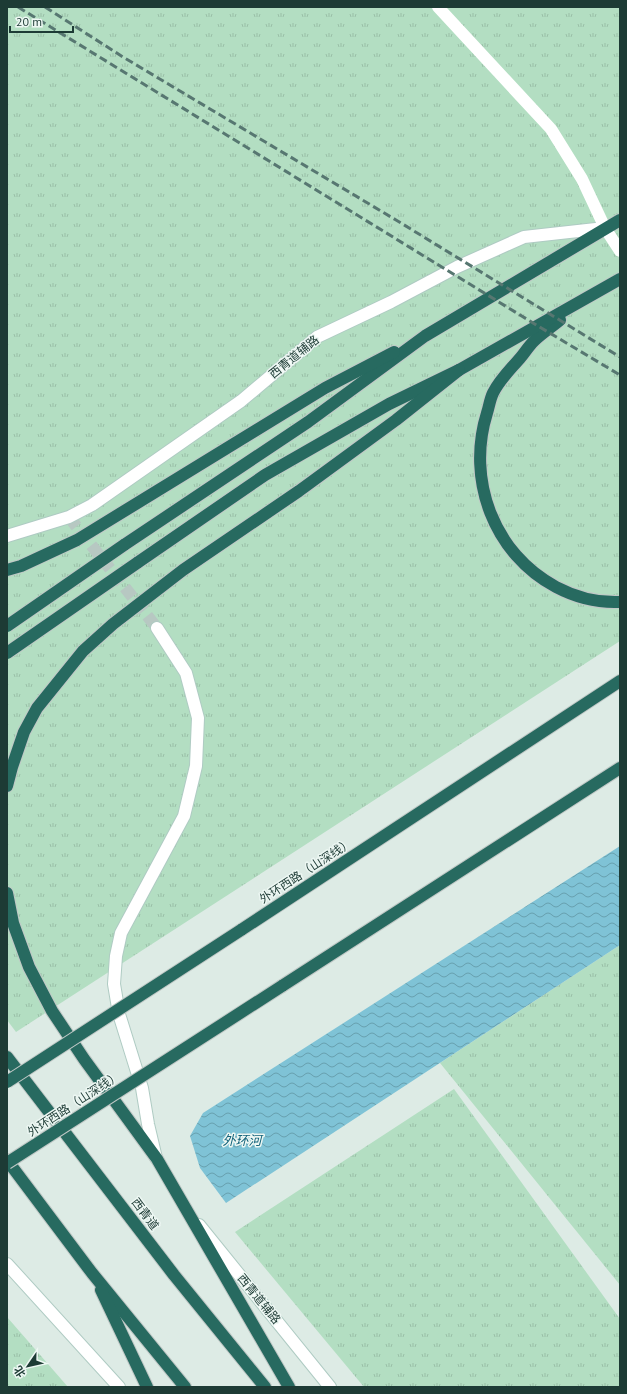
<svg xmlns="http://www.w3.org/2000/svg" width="627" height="1394" font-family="'PT Sans','Noto Sans SC',sans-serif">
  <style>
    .grass { fill: url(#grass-tufts) }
    .water { fill: url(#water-waves) }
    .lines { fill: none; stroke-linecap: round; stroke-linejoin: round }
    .secondary-tunnel { stroke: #b7c8c2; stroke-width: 12; stroke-dasharray: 12 6; stroke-linecap: butt }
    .secondary-casing { stroke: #afcbc3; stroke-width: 14 }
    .highway-casing { stroke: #c0c8c6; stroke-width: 14 }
    .street { stroke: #fff; stroke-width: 12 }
    .secondary { stroke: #fff; stroke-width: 12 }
    .highway { stroke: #276a60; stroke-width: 12 }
    .rail { stroke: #577771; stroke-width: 3; stroke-dasharray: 8 4; stroke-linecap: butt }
    .highway-bridge-casing { stroke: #c0c8c6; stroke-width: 14; stroke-linecap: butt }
    .highway-bridge { stroke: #276a60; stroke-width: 12 }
    .labels { text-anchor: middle; stroke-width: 3; stroke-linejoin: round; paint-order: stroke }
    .street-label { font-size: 12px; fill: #1d3b35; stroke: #edf7f3 }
    .water-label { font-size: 13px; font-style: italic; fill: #13637b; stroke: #edf7f3 }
  </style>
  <defs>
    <pattern id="grass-tufts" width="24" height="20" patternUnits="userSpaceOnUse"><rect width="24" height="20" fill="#b3dec2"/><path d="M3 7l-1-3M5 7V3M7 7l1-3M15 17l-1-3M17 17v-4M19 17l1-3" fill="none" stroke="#9abfa7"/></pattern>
    <pattern id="water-waves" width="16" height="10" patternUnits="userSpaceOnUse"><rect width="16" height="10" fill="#7fc3d6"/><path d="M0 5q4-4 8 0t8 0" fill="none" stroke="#67a0ae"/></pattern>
  </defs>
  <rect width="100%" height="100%" fill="#ddebe5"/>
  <g class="grass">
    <path d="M7,7H620V641L16,1032L7,1020Z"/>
    <path d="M620,945V1285L440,1063Z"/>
    <path d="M454,1089L620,1319V1387H364L235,1232Z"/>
    <path d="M7,1317L68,1387H7Z"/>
  </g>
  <path class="water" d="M620,846V945L226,1203L200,1168L190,1136L203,1113Z"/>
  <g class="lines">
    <path class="secondary-tunnel" d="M69,517L157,628"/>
    <defs>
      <g id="secondary">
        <path d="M7,536L69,517L92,505L241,401L317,337L391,302L457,267L524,237L605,228"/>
        <path d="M156,1158L148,1124L142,1088L119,1014L114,984L116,956L121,933L184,816L196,766L198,718L186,673L157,628"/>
        <path d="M199,1225L330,1387"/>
        <path d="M7,1264L119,1387"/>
      </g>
      <g id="highway">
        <path d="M560,320C552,327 542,333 534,341C529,346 525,352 521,357C511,369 500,379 493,393C490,399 489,407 487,413C466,480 494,554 556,587C575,597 598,603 620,602"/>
        <path d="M124,545L308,422L425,336L620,220"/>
        <path d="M137,563L265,475L389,404L459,370L620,279"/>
        <path d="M7,570L21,566L77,540L325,388L394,352"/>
        <path d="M7,786L12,767L24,732L37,708L83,651L113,624L183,570L299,491L396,420L459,370"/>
        <path d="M7,893L13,923L29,967L52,1011L84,1059L157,1159L289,1387"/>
        <path d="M241,930L620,681"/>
        <path d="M282,986L620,768"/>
        <path d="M7,1057L174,1275L265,1387"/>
        <path d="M7,1160L92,1273L185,1387"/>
        <path d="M101,1290L147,1387"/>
      </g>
    </defs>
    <use href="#secondary" class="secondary-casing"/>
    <use href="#highway" class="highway-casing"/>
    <path class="street" d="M438,7L551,129L582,179L605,228L620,251"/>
    <use href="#secondary" class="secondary"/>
    <use href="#highway" class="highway"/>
    <g class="rail">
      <path d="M18,7L538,326L620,375"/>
      <path d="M45,7L123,57L396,220L620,357"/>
    </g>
    <defs>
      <g id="highway-bridge">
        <path d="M7,626L124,545"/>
        <path d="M7,653L137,563"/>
        <path d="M7,1082L241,930"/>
        <path d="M7,1163L282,986"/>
      </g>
    </defs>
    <use href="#highway-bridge" class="highway-bridge-casing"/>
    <use href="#highway-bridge" class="highway-bridge"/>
  </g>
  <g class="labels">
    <g class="street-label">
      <text transform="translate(294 357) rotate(-39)" y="4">西青道辅路</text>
      <text transform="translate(306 871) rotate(-33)" y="4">外环西路（山深线）</text>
      <text transform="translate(74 1104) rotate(-33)" y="4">外环西路（山深线）</text>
      <text transform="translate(145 1214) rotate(53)" y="4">西青道</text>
      <text transform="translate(259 1299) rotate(51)" y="4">西青道辅路</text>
    </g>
    <g class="water-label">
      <text x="242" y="1145">外环河</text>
    </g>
  </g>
  <rect width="627" height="1394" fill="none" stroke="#1d3b35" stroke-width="16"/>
  <g transform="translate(28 1366) rotate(236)" stroke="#edf7f3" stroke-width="3" paint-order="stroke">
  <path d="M0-3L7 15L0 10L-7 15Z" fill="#1d3b35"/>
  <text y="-6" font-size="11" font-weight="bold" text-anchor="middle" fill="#1d3b35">北</text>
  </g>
  <path d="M10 26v6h63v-6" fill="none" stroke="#1d3b35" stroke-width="2"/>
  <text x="16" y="26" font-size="12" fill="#1d3b35" stroke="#edf7f3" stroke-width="3" paint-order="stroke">20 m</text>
</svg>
